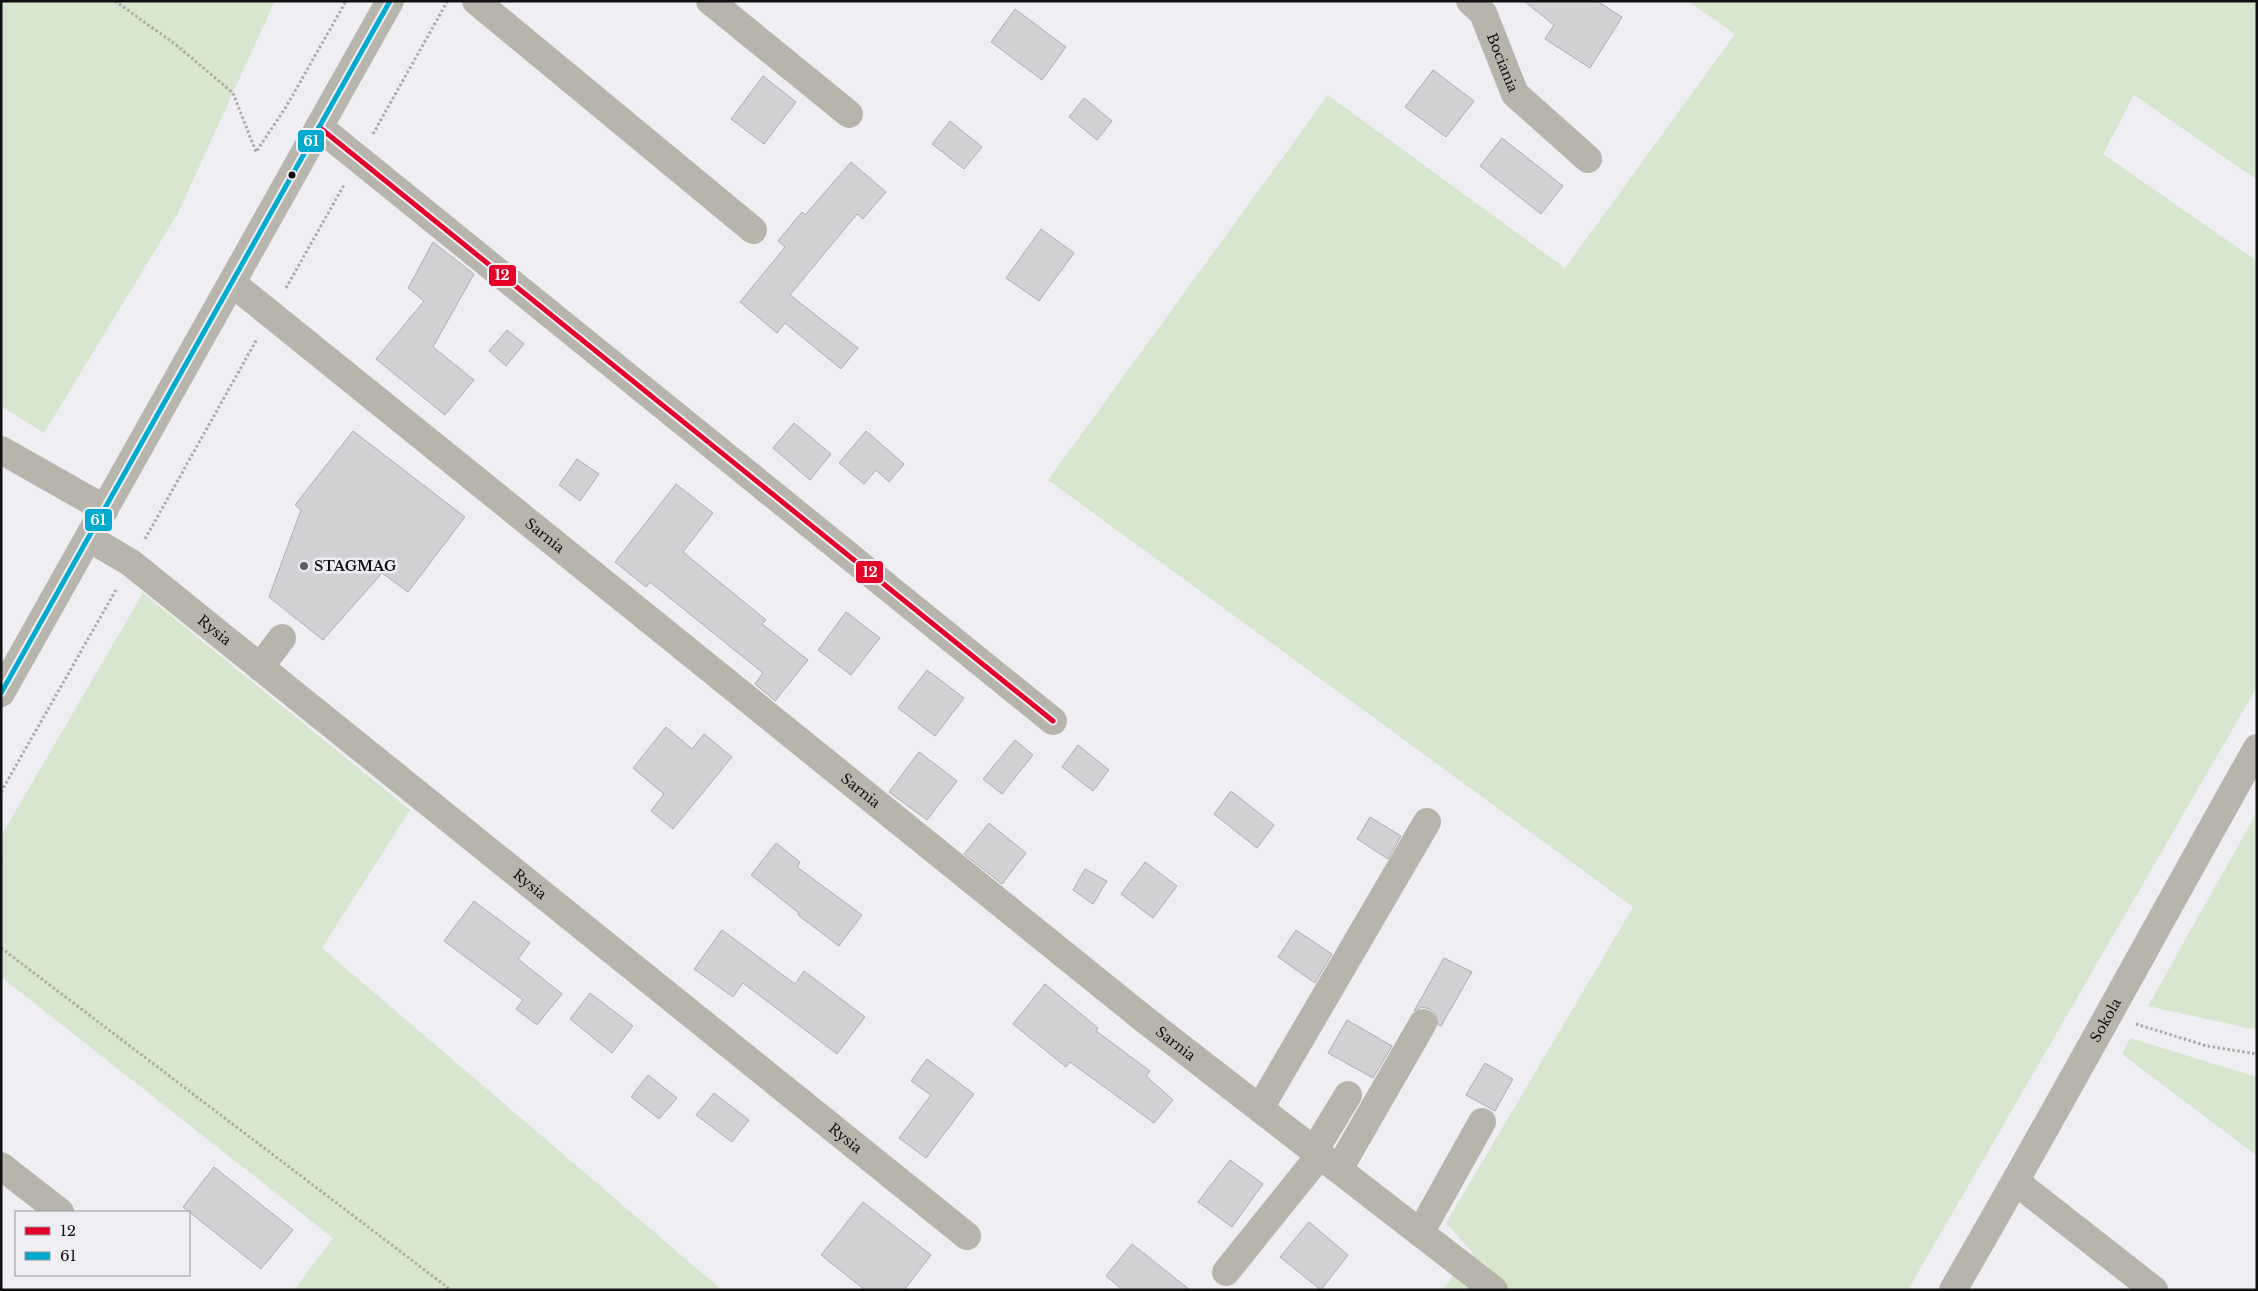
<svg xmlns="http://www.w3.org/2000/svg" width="2258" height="1291" font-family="'Libre Baskerville',serif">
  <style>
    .green { fill: #d7e7cf }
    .building { fill: #d2d2d5; stroke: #afafb1 }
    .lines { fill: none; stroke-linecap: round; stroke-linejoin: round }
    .path { stroke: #aeaba6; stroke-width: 3; stroke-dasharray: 2.5 2.5; stroke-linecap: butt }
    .minor { stroke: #b7b4ac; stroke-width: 28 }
    .major { stroke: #b8b5ad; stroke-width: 28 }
    .bus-1-casing { stroke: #eeeef4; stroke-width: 9 }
    .bus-2-casing { stroke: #eeeef4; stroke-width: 9 }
    .bus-1 { stroke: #e4002b; stroke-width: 5 }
    .bus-2 { stroke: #00a9ce; stroke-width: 5 }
    .bus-dot { fill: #111113; stroke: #eeeef4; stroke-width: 2 }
    .poi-dot { fill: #5f5f61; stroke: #eeeef4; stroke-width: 2 }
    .labels { text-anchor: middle; stroke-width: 5; stroke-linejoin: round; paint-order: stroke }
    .street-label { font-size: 14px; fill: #111113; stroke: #eeeef4 }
    .poi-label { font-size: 14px; font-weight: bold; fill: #111113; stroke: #eeeef4; text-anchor: start }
    .line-badge { stroke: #eeeef4; stroke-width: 2 }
    .badge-label { font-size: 14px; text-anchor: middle; font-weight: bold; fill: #fff }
  </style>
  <rect width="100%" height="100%" fill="#efeff3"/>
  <g class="green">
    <path d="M1,1H275L178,213L44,433L1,406Z"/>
    <path d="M1688,1H2257V180L2134,95L2103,154L2257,261V687L1908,1290H1442L1473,1253L1446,1223L1633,907L1048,480L1328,95L1565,268L1735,34Z"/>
    <path d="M143,593L410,810L322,948L722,1290H294L333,1238L1,977V836Z"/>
    <path d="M2257,812V1030L2148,1006Z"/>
    <path d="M2130,1038L2257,1077V1156L2122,1054Z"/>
  </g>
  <g class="building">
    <path d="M1524,1H1597L1622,17L1590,68L1545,39L1554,25Z"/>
    <path d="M1015,9L1066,47L1042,80L991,42Z"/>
    <path d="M1433,70L1474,101L1446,137L1405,107Z"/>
    <path d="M763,76L796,102L764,144L731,119Z"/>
    <path d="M1084,98L1112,121L1097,140L1069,117Z"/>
    <path d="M950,121L982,147L964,169L932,144Z"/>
    <path d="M1502,138L1563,186L1541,214L1480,166Z"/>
    <path d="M851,162L886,192L863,219L857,214L790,295L858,348L841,369L785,323L777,333L740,302L785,247L778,241L802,212L805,215Z"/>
    <path d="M1041,229L1074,253L1039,301L1006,278Z"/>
    <path d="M433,242L474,274L433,347L474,380L445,415L376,359L424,301L408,288Z"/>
    <path d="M507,330L524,344L506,366L489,351Z"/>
    <path d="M794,423L831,454L810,480L773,448Z"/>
    <path d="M353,431L465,517L408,592L382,573L323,640L269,597L301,510L295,505Z"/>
    <path d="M866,431L904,464L889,482L876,470L864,484L839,463Z"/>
    <path d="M577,459L599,474L580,501L559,485Z"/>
    <path d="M676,484L713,513L683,552L766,620L762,624L808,660L775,701L755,684L763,673L650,582L646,587L615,562Z"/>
    <path d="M846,612L880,638L851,675L818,650Z"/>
    <path d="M927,670L964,698L935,736L898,708Z"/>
    <path d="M666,727L692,749L704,734L732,757L673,829L651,811L664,794L633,768Z"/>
    <path d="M1015,740L1033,755L1002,794L983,779Z"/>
    <path d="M1078,745L1109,770L1093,791L1062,767Z"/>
    <path d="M919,752L957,781L927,820L889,792Z"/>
    <path d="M1231,791L1274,825L1257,848L1214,814Z"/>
    <path d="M1370,817L1401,836L1388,859L1357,839Z"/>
    <path d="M989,823L1026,853L1002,884L964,854Z"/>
    <path d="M776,843L800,862L797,867L862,915L839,946L798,915L799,913L751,875Z"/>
    <path d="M1145,862L1177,886L1153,918L1121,894Z"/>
    <path d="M1085,869L1107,881L1093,904L1073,890Z"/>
    <path d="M474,901L530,943L518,959L562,994L537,1025L516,1009L523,1000L444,941Z"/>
    <path d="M722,930L795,984L804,971L865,1017L837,1054L743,983L733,997L694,969Z"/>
    <path d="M1296,930L1332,954L1315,983L1278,957Z"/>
    <path d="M1444,958L1472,972L1441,1026L1438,1025L1436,1015L1430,1009L1422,1007L1414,1011Z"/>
    <path d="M1045,984L1098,1028L1096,1031L1150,1071L1146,1076L1173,1100L1154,1123L1070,1062L1066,1067L1013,1024Z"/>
    <path d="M590,993L633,1026L612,1053L570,1019Z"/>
    <path d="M1347,1020L1392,1046L1373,1078L1328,1053Z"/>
    <path d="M927,1059L974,1094L926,1158L899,1138L931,1095L911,1081Z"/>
    <path d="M1485,1063L1513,1079L1495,1111L1466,1095Z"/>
    <path d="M648,1075L677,1098L659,1119L631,1097Z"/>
    <path d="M714,1093L749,1120L732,1142L696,1115Z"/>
    <path d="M1230,1160L1263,1184L1232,1227L1198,1202Z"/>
    <path d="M214,1167L293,1230L261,1269L183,1207Z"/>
    <path d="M863,1202L931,1255L904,1290H865L821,1255Z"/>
    <path d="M1309,1222L1348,1255L1321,1290L1280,1257Z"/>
    <path d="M1132,1244L1190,1290H1123L1106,1276Z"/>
  </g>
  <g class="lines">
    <g class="path">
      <path d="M115,1L175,44L233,93L256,152L286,107L346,1"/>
      <path d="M373,134L447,2"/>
      <path d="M286,288L344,185"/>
      <path d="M145,539L257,339"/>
      <path d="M1,792L117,588"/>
      <path d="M1,857V862"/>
      <path d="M1,948L451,1290"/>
      <path d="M2136,1024L2207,1046L2257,1054"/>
    </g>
    <g class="minor">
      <path d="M476,1L753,230"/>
      <path d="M710,1L849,114"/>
      <path id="s1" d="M1470,1L1483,13L1515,94L1588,159"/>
      <path d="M319,127L1053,721"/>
      <path id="s2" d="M232,283L1144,1019L1494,1290"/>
      <path d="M1,450L105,509"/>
      <path id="s3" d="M89,538L131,563L967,1236"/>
      <path d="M260,667L282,638"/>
      <path d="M1260,1108L1427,822"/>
      <path d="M1314,1151L1348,1095"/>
      <path d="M1,1166L60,1212"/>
      <path d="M1339,1169L1423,1023"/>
      <path d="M2016,1182L2154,1290"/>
      <path d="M1420,1233L1482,1122"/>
      <path d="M1226,1272L1320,1155"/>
      <path id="s4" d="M1953,1290C2057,1111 2155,929 2257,748"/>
    </g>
    <path class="major" d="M1,693L390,1"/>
    <defs>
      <path id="bus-1" d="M319,127L1053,721"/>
      <path id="bus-2" d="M1,693L390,1"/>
    </defs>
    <use href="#bus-1" class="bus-1-casing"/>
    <use href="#bus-2" class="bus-2-casing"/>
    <use href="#bus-1" class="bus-1"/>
    <use href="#bus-2" class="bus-2"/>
  </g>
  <circle class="bus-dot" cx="292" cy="175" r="4.5"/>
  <circle class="poi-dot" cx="304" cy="566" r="5"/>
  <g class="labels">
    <g class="street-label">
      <text dy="5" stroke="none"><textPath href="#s1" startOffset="71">Bociania</textPath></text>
      <text dy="5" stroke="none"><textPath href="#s2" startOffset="402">Sarnia</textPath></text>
      <text dy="5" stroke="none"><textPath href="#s3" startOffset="156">Rysia</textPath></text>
      <text dy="5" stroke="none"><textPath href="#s2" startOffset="808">Sarnia</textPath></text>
      <text dy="5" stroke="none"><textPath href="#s3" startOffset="561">Rysia</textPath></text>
      <text dy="5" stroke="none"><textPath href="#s4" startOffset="310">Sokola</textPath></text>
      <text dy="5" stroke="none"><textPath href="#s2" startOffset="1212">Sarnia</textPath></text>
      <text dy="5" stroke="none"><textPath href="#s3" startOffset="966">Rysia</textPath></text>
    </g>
    <g class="poi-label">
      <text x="314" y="571">STAGMAG</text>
    </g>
  </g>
  <g class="line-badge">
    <rect x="297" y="129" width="28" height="24" rx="5" fill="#00a9ce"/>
    <rect x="488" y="264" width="29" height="23" rx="5" fill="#e4002b"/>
    <rect x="84" y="508" width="29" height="24" rx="5" fill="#00a9ce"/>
    <rect x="855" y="560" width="29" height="24" rx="5" fill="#e4002b"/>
  </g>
  <g class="badge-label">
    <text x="311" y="146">61</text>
    <text x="502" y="280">12</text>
    <text x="98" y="525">61</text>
    <text x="870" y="577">12</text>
  </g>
  <rect width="2258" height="1291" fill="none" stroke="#111113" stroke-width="5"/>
  <rect x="15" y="1211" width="175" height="65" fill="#eeeef4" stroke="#96969a"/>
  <rect x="25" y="1227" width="25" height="8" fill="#e4002b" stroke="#96969a"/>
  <text x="60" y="1236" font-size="15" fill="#111113">12</text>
  <rect x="25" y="1252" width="25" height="8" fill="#00a9ce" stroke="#96969a"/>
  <text x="60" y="1261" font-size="15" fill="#111113">61</text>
</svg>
